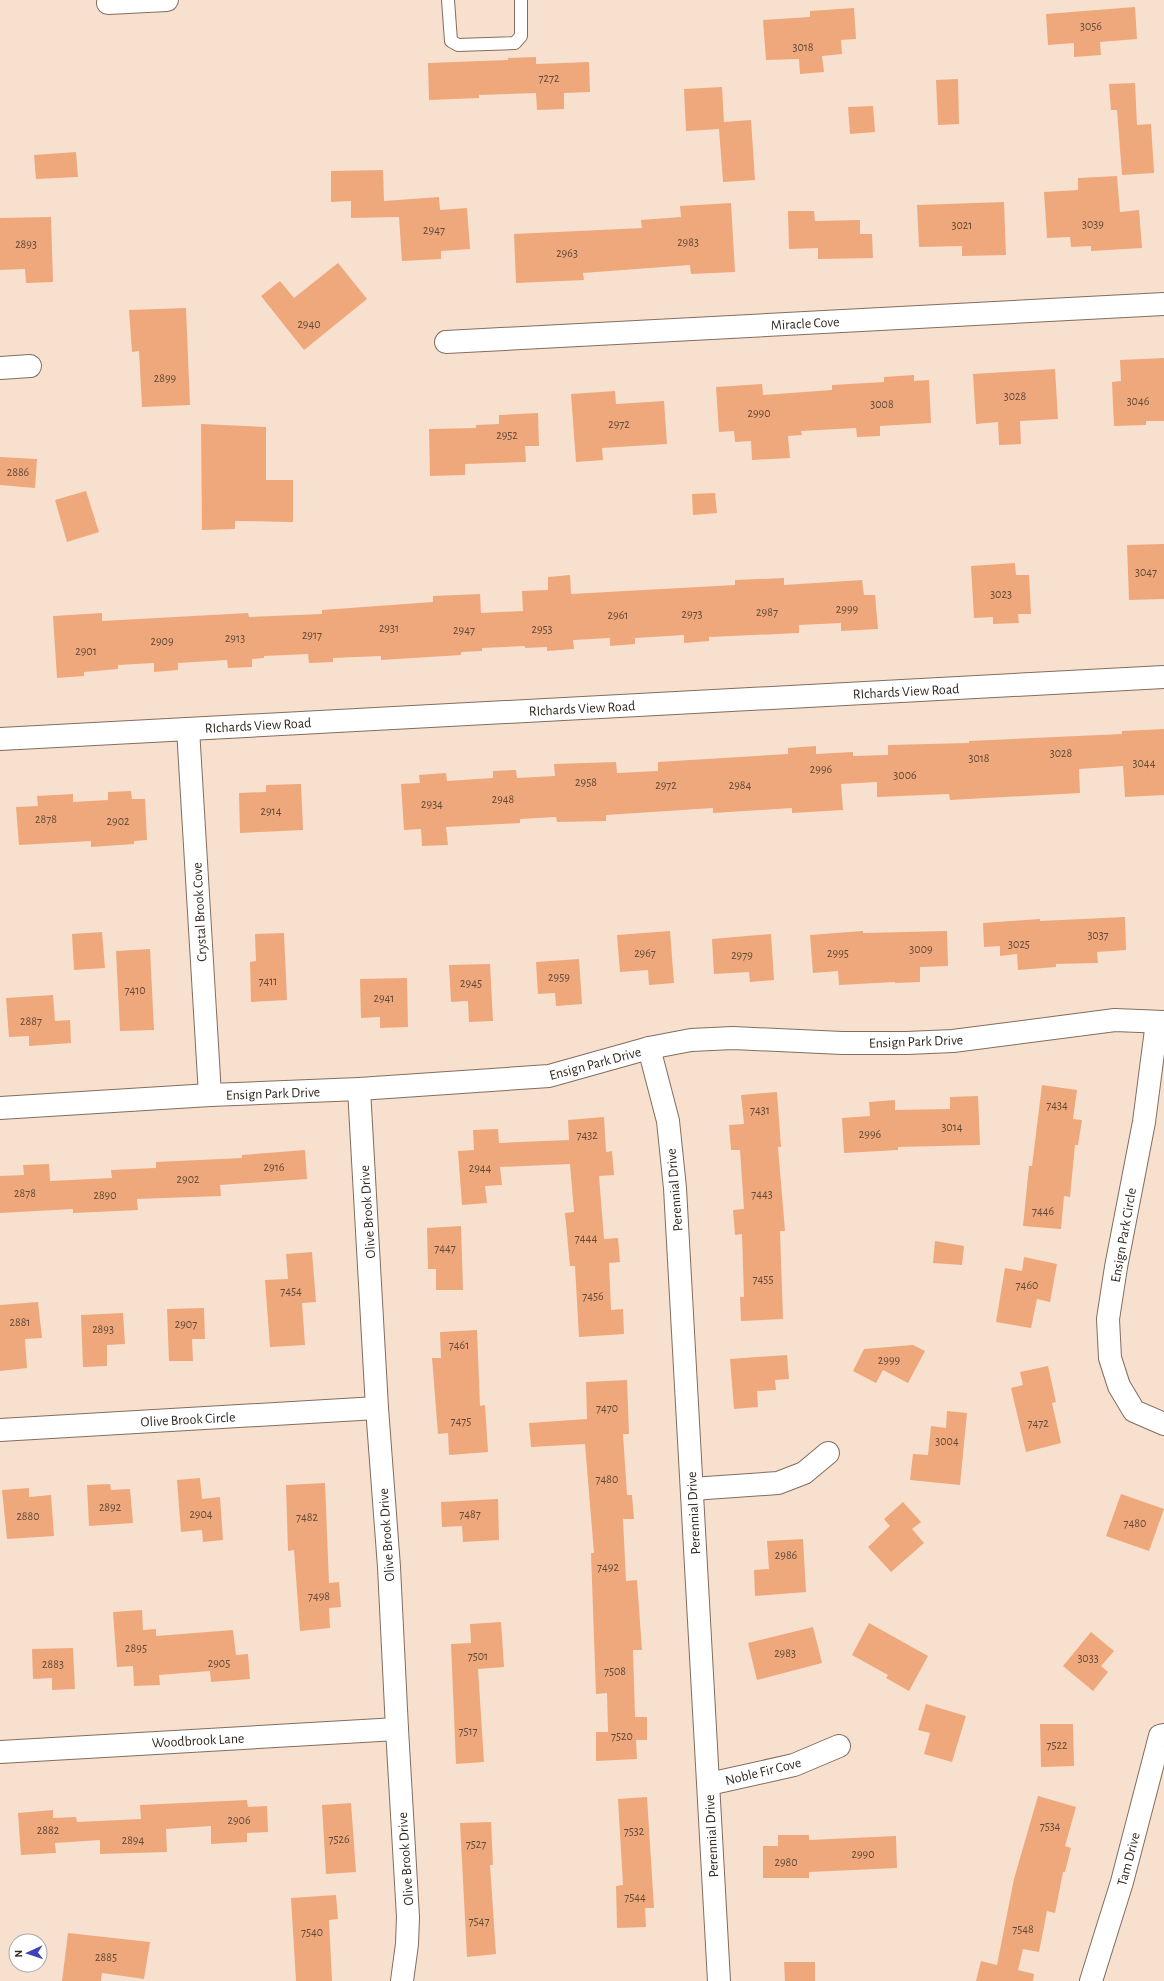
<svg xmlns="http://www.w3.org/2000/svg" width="1164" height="1981" font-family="'Alegreya Sans',sans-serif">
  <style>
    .building { fill: #eea87c }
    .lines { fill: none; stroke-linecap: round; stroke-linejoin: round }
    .service-casing { stroke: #826d5e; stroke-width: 14 }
    .minor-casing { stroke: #826d5e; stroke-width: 24 }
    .service { stroke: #fff; stroke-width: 12 }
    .minor { stroke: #fff; stroke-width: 22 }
    .labels { text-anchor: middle; stroke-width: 3.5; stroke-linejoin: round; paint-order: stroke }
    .number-label { font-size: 12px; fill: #614a39 }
    .street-label { font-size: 14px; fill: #322a23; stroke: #fff }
  </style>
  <rect width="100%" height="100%" fill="#f8e0cf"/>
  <g class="building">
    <path d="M1135,7L1137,39L1100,42L1101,55L1074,57V43L1048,45L1046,14Z"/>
    <path d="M854,8L856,39L841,40L842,54L822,56L824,72L800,74L799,59L766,60L763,20L810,17V11Z"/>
    <path d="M536,57V64L589,62L590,92L564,93V109L537,110L536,93L479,95V98L429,100L428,63L508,60V58Z"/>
    <path d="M958,79L959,124L938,125L936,80Z"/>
    <path d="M1135,83L1137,125L1151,124L1154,173L1122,175L1117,110H1111L1109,84Z"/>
    <path d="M722,87L724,122L751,120L755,180L723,182L719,129L686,131L684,89Z"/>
    <path d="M873,106L875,132L850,134L848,107Z"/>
    <path d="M76,152L78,177L36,179L34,155Z"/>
    <path d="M383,170L384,201L439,197L440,210L467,208L470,249L441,251V259L402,261L399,217L351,218V201L331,202V171Z"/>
    <path d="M1117,176L1120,212L1139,210L1142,248L1091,251V246L1071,247L1070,237L1047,238L1044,192L1078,190V178Z"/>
    <path d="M1004,202L1006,255L962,256V246L919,247L917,205Z"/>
    <path d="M731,203L735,272L691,274L690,265L583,273L584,280L516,283L514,234L642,228L641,220L681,217L680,206Z"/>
    <path d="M788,211H814L815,221L860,220V234H872L873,258L818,259V248L789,249Z"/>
    <path d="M51,217L53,282L26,283L25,269L0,270V218Z"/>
    <path d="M338,263L367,299L304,350L261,296L280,281L294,298Z"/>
    <path d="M186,308L190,405L142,407L139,351L132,352L129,310Z"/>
    <path d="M1164,358V421H1146V425L1114,426L1112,382L1121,381L1120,360Z"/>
    <path d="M1055,369L1058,419L1020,421L1021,444L999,445L998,422L976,424L973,374Z"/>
    <path d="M914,375V381L929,380L931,423L880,426V436L857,437L856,428L801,431L802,435L788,436L790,458L752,460L751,441L735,442L734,431L719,432L716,387L762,384L763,395L832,390V385L884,382V377Z"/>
    <path d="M615,391L616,404L664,401L667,444L602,448L603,460L576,462L571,394Z"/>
    <path d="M538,413L539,446H525L526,462L465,464V475L430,476L429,429L476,428V425L499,424V415Z"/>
    <path d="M201,424L266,427V480H293V522L235,521V529L202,530Z"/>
    <path d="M0,457L37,459L35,488L0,485Z"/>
    <path d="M86,491L99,532L67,542L55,500Z"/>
    <path d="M715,493L717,513L693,515L692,494Z"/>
    <path d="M1164,544V599L1129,600L1127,545Z"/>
    <path d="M1015,563L1016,575H1029L1031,614H1018L1019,623L993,624V617L974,618L971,566Z"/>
    <path d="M570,575L571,594L735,585V580L784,578V585L862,580L864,595H875L878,629L841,631V623L799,625V633L709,637V641L684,643V635L635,638V644L610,646V638L573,640L574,649L547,651V647L525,648V646L482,648V651L461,652V655L381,660V656L333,658V662L309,663L308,654L264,656V658L252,659V667L228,668L227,660L178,663V670L154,672V663L118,665V669L84,672V676L57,678L53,616L102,613V621L248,613L249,617L322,614V610L433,602V596L480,594L481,613L523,611L522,591L548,590V577Z"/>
    <path d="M1164,729V795L1125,797L1123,766L1079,769L1080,793L950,800L949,794L877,797V782L841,784L843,810L792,813V808L713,813V808L606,815V821L557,822L556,817L520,819V823L446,827L448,845L422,846L421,829L404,830L401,784L420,783L419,775L446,773L447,781L493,778V771L516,770L517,778L555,776L554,764L616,762L617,773L658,771V762L788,754V748L816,746V754L853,752V756L888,755V745L969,743V741L1122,734V731Z"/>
    <path d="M301,784L303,830L240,833L239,793L266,792V785Z"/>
    <path d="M131,791L132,799H145L147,840L134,841V844L91,847V841L19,845L16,807L38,806L37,796L73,794V802L108,800V792Z"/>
    <path d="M1125,917L1126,950L1097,952L1098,963L1056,964V967L1018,970L1017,954L1000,956V946L984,947L983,923L1040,919V921Z"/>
    <path d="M670,931L674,983L649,985L648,970L620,972L617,935Z"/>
    <path d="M863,931V933L947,931L948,966L920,967V982L895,983V982L839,985L838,971L813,973L810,935Z"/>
    <path d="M102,932L105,968L74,970L72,934Z"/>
    <path d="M284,933L287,1000L251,1002L250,962L256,961L255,934Z"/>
    <path d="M771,934L774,980L750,982L749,972L714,974L712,939Z"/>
    <path d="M150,949L154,1030L120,1031L116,951Z"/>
    <path d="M579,959L582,1004L556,1006L555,993L538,994L536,962Z"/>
    <path d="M490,964L493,1021L469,1022L468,1001L451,1002L449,965Z"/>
    <path d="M407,978L408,1027L380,1028V1017L361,1018L360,979Z"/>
    <path d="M53,995L55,1021L70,1020L71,1043L29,1046V1036L9,1037L6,998Z"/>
    <path d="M1042,1085L1077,1090L1073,1119L1082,1120L1078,1145H1075L1070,1197L1064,1196L1061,1229L1023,1226L1029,1166H1032Z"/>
    <path d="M777,1092L781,1147H778L785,1231H780L783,1319L741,1321L740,1297H744L742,1234L735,1235L733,1210L744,1209L740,1150H731L729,1125L744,1124L741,1095Z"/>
    <path d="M978,1096L980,1145L898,1147V1150L844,1153L842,1118L870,1116L869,1102L895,1100V1110L950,1109V1097Z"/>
    <path d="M604,1117L606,1152L612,1151L614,1175L599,1176L604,1239L618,1238L620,1262L609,1263L611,1310L623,1309L624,1334L579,1337L575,1266H570L565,1213L574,1212L570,1164L500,1167L502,1185L485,1186L487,1203L462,1205L458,1151L474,1150L473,1130L498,1129L499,1143L569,1140L568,1120Z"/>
    <path d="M305,1150L307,1179L220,1185L221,1196L137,1199L138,1210L73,1213V1209L0,1213V1176L24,1175L23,1165L49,1164L50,1181L112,1178L111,1170L156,1168V1162L242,1158V1155Z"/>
    <path d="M461,1226L463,1290H436V1269H428L427,1228Z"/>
    <path d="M935,1241L964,1246L962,1265L933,1263Z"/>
    <path d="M312,1252L316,1302L302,1303L305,1345L270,1347L265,1280L288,1279L286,1254Z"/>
    <path d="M1024,1257L1057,1264L1050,1302L1037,1299L1031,1328L996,1322L1005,1268L1022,1271Z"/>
    <path d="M38,1302L42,1338L25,1339L27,1368L0,1371V1305Z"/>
    <path d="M204,1308L205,1339H192L193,1361H169L167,1309Z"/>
    <path d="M123,1313L125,1344L107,1345V1366L83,1367L81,1315Z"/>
    <path d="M477,1330L480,1406L485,1405L488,1452L449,1455L448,1433L438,1434L432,1358H441L440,1332Z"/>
    <path d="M913,1345L925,1351L908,1383L883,1370L876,1383L853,1371L864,1349Z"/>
    <path d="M787,1355L789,1379L775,1380L776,1390L757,1391L758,1407L734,1409L730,1359Z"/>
    <path d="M1048,1366L1056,1402L1052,1403L1061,1443L1026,1452L1011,1388L1023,1385L1020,1372Z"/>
    <path d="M627,1380L629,1434H623L627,1495H632L634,1519H623L626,1581L637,1580L642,1650H633L635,1717H647V1740H636L637,1759L596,1761V1732H608L607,1693L596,1694L591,1553H594L585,1444L531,1447L529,1423L587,1419L586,1382Z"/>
    <path d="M947,1411L967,1413L960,1485L910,1480L913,1454L928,1455L931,1426L946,1428Z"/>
    <path d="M200,1478L202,1499L220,1497L223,1540L203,1542L202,1530L181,1532L177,1480Z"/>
    <path d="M325,1483L329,1583L339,1582L341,1607L329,1608L330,1628L300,1631L294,1550L288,1551L286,1485Z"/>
    <path d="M110,1484L111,1490L130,1489L133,1523L89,1526L87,1485Z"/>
    <path d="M29,1488V1497L51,1495L54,1536L7,1539L2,1490Z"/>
    <path d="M1121,1494L1164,1509L1149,1551L1106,1536Z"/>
    <path d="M498,1499L499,1540L463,1542L462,1526L442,1527L441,1502Z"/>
    <path d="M903,1502L921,1522L912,1529L924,1543L891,1572L868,1547L890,1526L884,1519Z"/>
    <path d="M803,1539L806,1592L755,1596L754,1570L769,1569L767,1541Z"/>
    <path d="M142,1610L143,1630L156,1629V1636L233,1630L236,1655L248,1654L250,1679L211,1682L210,1671L159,1675L160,1685L134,1686L133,1666L117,1667L113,1612Z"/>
    <path d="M501,1622L504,1667L478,1669L484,1762L456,1764L451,1644L471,1643L470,1624Z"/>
    <path d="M869,1623L928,1656L909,1691L886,1678L888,1675L852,1655Z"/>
    <path d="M813,1627L822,1663L757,1680L748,1643Z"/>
    <path d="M1091,1632L1114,1651L1101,1666L1108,1672L1093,1691L1063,1666Z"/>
    <path d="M73,1648L75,1689L52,1690V1678L33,1679L32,1649Z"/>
    <path d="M926,1704L966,1716L952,1762L924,1754L930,1733L918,1730Z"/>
    <path d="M1040,1724H1073L1074,1766L1041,1767Z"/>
    <path d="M1038,1796L1076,1807L1065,1846L1071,1848L1065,1872H1063L1055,1913L1047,1911L1039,1952L1023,1949L1018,1970L1034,1974L1033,1981H976L981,1961L997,1965L1014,1879Z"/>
    <path d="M647,1797L654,1908H645L646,1927L617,1928L616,1886L623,1885L618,1799Z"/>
    <path d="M247,1800L248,1807L267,1806L268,1832L247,1833V1842L211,1844V1826L166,1829L167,1852L100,1854V1840L55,1843L56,1853L21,1855L18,1813L53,1810V1818L76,1817L77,1822L141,1819L140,1805Z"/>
    <path d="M351,1803L356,1872L326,1874L322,1805Z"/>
    <path d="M491,1822L493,1865H490L496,1954L467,1957L460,1823Z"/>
    <path d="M778,1835H809V1840L896,1836L897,1868L809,1872V1878H763V1846H778Z"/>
    <path d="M336,1895L338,1919L329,1920L332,1981H296L291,1898Z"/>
    <path d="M68,1933L150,1942L144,1979L102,1973L101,1981H62Z"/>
    <path d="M784,1962H815V1981H785Z"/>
  </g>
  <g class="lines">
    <defs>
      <path id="service" d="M448,0L451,41L458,45L515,43L521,36V0"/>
      <g id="minor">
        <path d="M108,3L167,0"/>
        <path d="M446,342L1164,304"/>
        <path d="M0,368L30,366"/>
        <path d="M188,729L210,1095"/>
        <path d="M0,739L1164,677"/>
        <path d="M1157,1022L1144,1122L1116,1267L1108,1319L1110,1358L1119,1386L1134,1411L1164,1424"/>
        <path d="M649,1048L668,1121L675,1188L719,1981"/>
        <path d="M359,1089L377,1408L389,1567L397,1729L408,1917L407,1944L402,1981"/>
        <path d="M0,1108L210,1095L359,1089L549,1076L649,1048L691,1040L733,1038L842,1043H907L953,1041L1115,1020L1164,1022"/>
        <path d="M0,1430L377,1408"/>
        <path d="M692,1489L778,1483L804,1473L828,1453"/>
        <path d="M0,1752L397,1729"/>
        <path d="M709,1784L794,1765L839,1746"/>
        <path d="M1091,1981L1122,1882L1160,1736L1164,1735"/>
      </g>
    </defs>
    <use href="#service" class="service-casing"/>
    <use href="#minor" class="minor-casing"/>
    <use href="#service" class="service"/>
    <use href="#minor" class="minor"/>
  </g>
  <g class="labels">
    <g class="number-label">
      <text x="1091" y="30">3056</text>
      <text x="803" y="51">3018</text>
      <text x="549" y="82">7272</text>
      <text x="1093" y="228">3039</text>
      <text x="962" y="229">3021</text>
      <text x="434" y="234">2947</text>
      <text x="688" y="246">2983</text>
      <text x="26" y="248">2893</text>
      <text x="567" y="257">2963</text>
      <text x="309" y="328">2940</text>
      <text x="165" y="382">2899</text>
      <text x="1015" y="400">3028</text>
      <text x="1138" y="405">3046</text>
      <text x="882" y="408">3008</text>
      <text x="759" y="417">2990</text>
      <text x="619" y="428">2972</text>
      <text x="507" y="439">2952</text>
      <text x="18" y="476">2886</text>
      <text x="1146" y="576">3047</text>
      <text x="1001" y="598">3023</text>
      <text x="847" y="613">2999</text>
      <text x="767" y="616">2987</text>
      <text x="692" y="618">2973</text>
      <text x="618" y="619">2961</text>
      <text x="389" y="632">2931</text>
      <text x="542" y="633">2953</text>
      <text x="464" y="634">2947</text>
      <text x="312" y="639">2917</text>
      <text x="235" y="642">2913</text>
      <text x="162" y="645">2909</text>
      <text x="86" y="655">2901</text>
      <text x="1061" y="757">3028</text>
      <text x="979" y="762">3018</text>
      <text x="1144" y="767">3044</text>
      <text x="821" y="773">2996</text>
      <text x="905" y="779">3006</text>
      <text x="586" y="786">2958</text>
      <text x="666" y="789">2972</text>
      <text x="740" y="789">2984</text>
      <text x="503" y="803">2948</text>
      <text x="432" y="808">2934</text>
      <text x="271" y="815">2914</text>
      <text x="46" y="823">2878</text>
      <text x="118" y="825">2902</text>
      <text x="1098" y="939">3037</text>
      <text x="1019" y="948">3025</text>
      <text x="921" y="953">3009</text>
      <text x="645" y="957">2967</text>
      <text x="838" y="957">2995</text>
      <text x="742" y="959">2979</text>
      <text x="559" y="981">2959</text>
      <text x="268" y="985">7411</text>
      <text x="471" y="987">2945</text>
      <text x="135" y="994">7410</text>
      <text x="384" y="1002">2941</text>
      <text x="31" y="1025">2887</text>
      <text x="1057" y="1109">7434</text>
      <text x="760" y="1114">7431</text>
      <text x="952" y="1131">3014</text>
      <text x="870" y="1138">2996</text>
      <text x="587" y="1139">7432</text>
      <text x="274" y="1171">2916</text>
      <text x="480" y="1172">2944</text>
      <text x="188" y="1183">2902</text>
      <text x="25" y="1197">2878</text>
      <text x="762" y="1198">7443</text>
      <text x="105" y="1199">2890</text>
      <text x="1043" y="1215">7446</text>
      <text x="586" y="1242">7444</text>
      <text x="445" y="1252">7447</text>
      <text x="763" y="1283">7455</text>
      <text x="1027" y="1289">7460</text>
      <text x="291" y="1295">7454</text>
      <text x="593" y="1300">7456</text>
      <text x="20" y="1326">2881</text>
      <text x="186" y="1328">2907</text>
      <text x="103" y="1333">2893</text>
      <text x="459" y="1349">7461</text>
      <text x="889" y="1364">2999</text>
      <text x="607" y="1412">7470</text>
      <text x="461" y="1425">7475</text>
      <text x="1038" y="1427">7472</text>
      <text x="947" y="1445">3004</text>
      <text x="607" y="1483">7480</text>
      <text x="110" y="1511">2892</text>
      <text x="201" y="1518">2904</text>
      <text x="470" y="1518">7487</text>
      <text x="28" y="1520">2880</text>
      <text x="307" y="1521">7482</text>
      <text x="1135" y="1527">7480</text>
      <text x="786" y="1559">2986</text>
      <text x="608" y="1571">7492</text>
      <text x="319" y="1600">7498</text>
      <text x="136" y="1652">2895</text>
      <text x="785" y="1657">2983</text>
      <text x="478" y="1660">7501</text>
      <text x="1088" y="1662">3033</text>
      <text x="219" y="1667">2905</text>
      <text x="53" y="1668">2883</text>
      <text x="615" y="1675">7508</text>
      <text x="468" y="1735">7517</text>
      <text x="622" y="1740">7520</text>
      <text x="1057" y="1749">7522</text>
      <text x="239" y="1824">2906</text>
      <text x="1050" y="1830">7534</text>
      <text x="48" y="1834">2882</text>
      <text x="634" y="1835">7532</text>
      <text x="339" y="1843">7526</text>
      <text x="133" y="1844">2894</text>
      <text x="476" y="1848">7527</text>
      <text x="863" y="1858">2990</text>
      <text x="786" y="1866">2980</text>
      <text x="635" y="1901">7544</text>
      <text x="479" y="1925">7547</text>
      <text x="1023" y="1933">7548</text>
      <text x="312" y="1936">7540</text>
      <text x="106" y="1961">2885</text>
    </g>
    <g class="street-label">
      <text transform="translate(805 323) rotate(-3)" y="5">Miracle Cove</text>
      <text transform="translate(906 691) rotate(-3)" y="5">RIchards View Road</text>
      <text transform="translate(582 708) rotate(-3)" y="5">RIchards View Road</text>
      <text transform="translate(258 725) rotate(-3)" y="5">RIchards View Road</text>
      <text transform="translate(199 912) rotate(-93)" y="5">Crystal Brook Cove</text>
      <text transform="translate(916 1041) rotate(-2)" y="5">Ensign Park Drive</text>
      <text transform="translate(595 1063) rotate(-15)" y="5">Ensign Park Drive</text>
      <text transform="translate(273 1093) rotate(-2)" y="5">Ensign Park Drive</text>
      <text transform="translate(674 1190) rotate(-95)" y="5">Perennial Drive</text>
      <text transform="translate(367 1212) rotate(-94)" y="5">Olive Brook Drive</text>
      <text transform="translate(1123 1235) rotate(-80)" y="5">Ensign Park Circle</text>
      <text transform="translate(188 1419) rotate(-3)" y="5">Olive Brook Circle</text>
      <text transform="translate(693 1513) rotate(-93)" y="5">Perennial Drive</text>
      <text transform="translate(386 1535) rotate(-94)" y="5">Olive Brook Drive</text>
      <text transform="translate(198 1740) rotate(-3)" y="5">Woodbrook Lane</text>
      <text transform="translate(763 1771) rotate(-14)" y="5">Noble Fir Cove</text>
      <text transform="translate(711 1836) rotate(-93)" y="5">Perennial Drive</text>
      <text transform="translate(405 1859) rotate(-94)" y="5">Olive Brook Drive</text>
      <text transform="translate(1128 1859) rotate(-75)" y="5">Tam Drive</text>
    </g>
  </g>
  <g transform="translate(28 1953) rotate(267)"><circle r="19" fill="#ffffff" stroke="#adaaa7"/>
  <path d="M0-3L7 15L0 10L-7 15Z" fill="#3d43b7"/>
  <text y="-6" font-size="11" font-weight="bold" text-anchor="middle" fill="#322a23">N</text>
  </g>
</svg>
